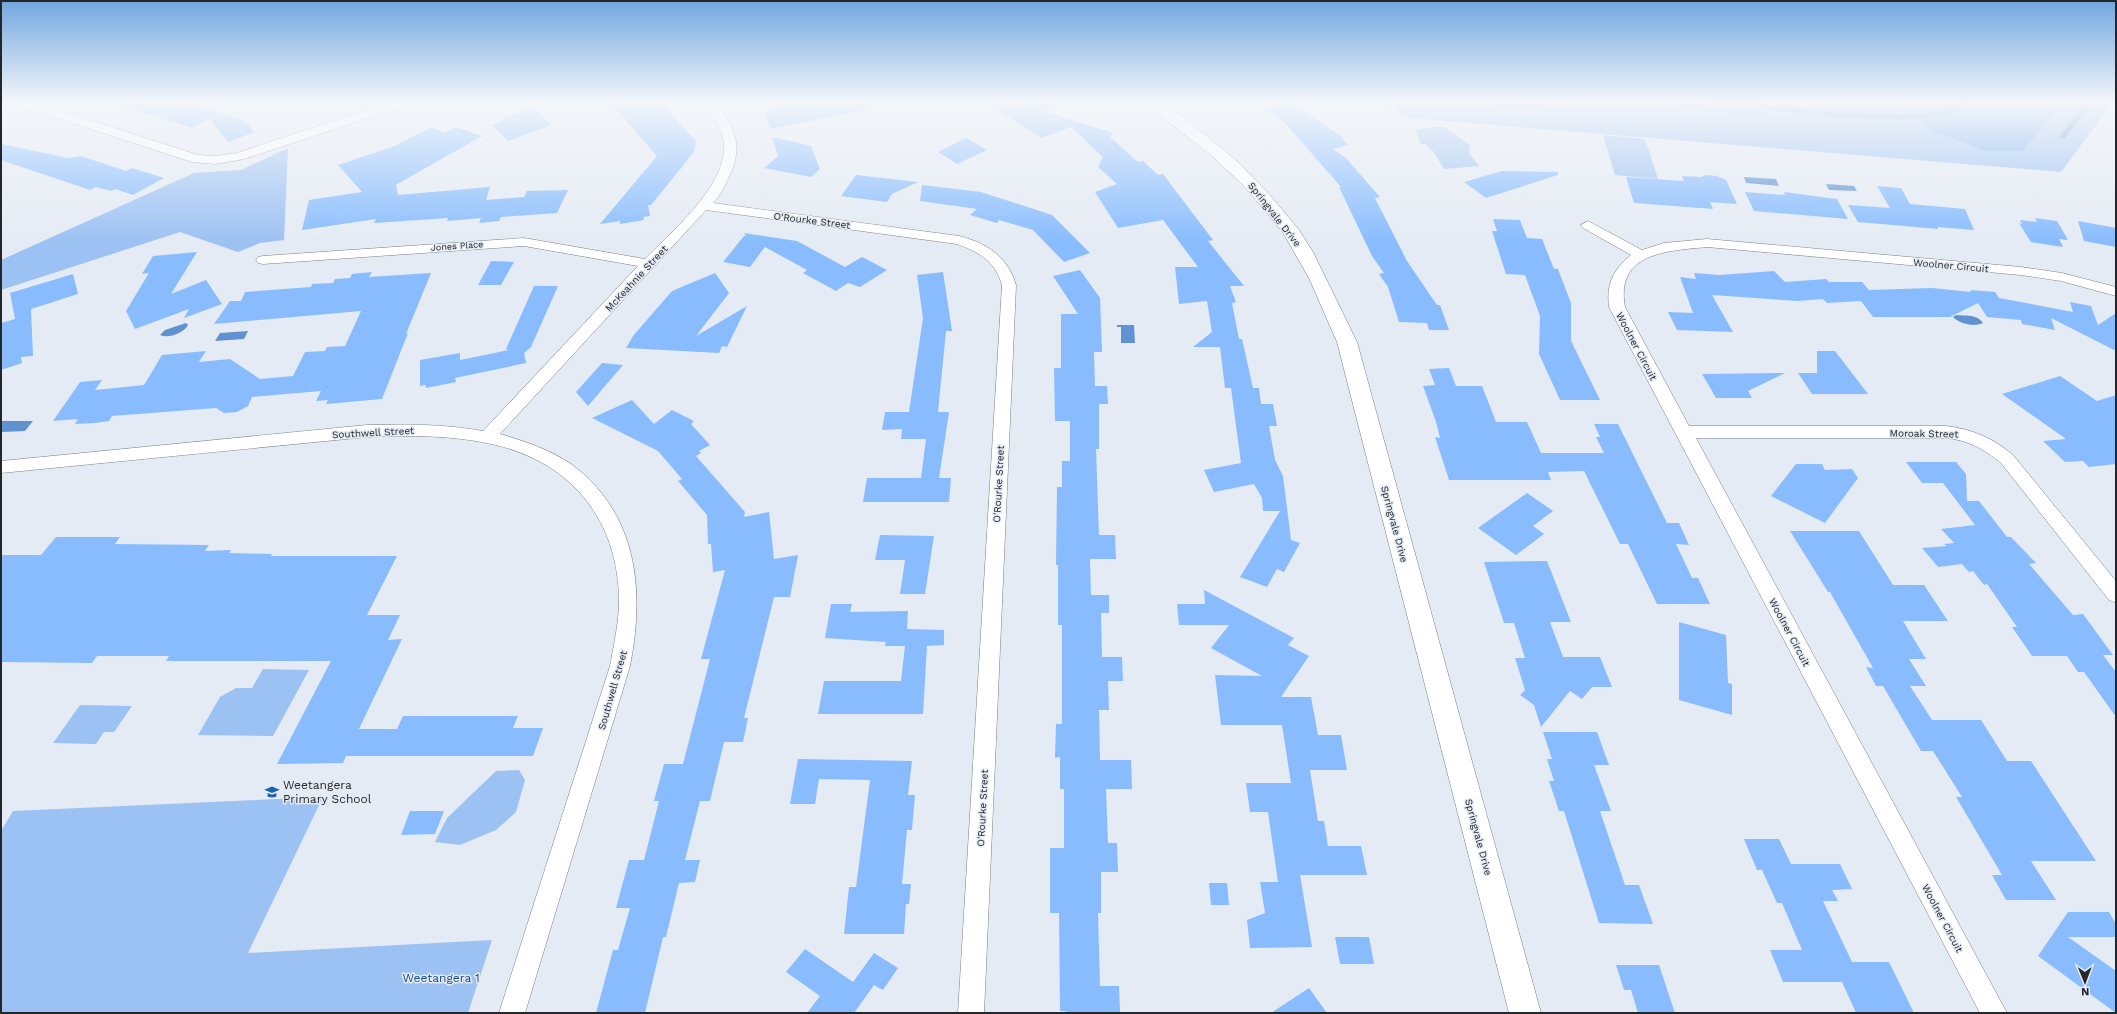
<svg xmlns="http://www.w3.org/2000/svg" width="2117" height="1014" font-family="'Work Sans',sans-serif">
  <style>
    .green { fill: #9cc1f3 }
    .forest { fill: #79abed }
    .water { fill: #6092d2 }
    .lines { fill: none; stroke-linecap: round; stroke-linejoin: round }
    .stream { stroke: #6092d2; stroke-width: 5.5 }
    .building { fill: #88bcfe }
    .street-casing { stroke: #797e86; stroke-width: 1 }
    .secondary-casing { stroke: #797e86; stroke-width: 1 }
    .street { fill: #fff; fill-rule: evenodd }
    .secondary { fill: #fff; fill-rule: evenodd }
    .labels { text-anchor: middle; stroke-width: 3; stroke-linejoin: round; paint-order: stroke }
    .far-street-label { font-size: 9px; fill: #242629; stroke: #e5ebf4 }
    .street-label { font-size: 10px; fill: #242629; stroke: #e5ebf4 }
    .near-poi-label { font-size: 12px; fill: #242629; stroke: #e5ebf4; text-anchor: start }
    .near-park-label { font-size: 12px; fill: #174883; stroke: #e5ebf4 }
  </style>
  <rect width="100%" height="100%" fill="#e5ebf4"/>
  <g class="green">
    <path d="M1378,101H2114L2061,172L1409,118Z"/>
    <path d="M1437,127H1444L1470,145L1469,153L1479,166L1444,169L1433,151L1425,144H1421L1415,129Z"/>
    <path d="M1603,135L1645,139L1658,179L1615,175Z"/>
    <path d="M288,148L284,240L260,243L238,252L180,232L1,290V260L194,173L241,170Z"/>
    <path d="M263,669L309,670L273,736L198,735L220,697L236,688H252Z"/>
    <path d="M80,705L132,706L114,732H104L96,744L53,743Z"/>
    <path d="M519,770L525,780L516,812L496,830L460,845L435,842L447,818L496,771Z"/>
    <path d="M323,797L248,953L492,940L468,1013H1V831L13,811Z"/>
  </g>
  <g class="forest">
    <path d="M1434,101H1576L1584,113Z"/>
    <path d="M1659,101H1692L1759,109L1765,117L1660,104Z"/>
    <path d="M1943,101H2064L2023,151H1986L1932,131L1904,111Z"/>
  </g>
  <g class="water">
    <path d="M1744,177L1776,179L1779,186L1746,183Z"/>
    <path d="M1826,184L1854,186L1857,191L1829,190Z"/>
    <path d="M1956,315C1965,316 1977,314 1983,323C1975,327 1959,324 1953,317Z"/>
    <path d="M186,323L188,325C184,333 168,339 160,335L165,330Z"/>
    <path d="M1117,325H1134L1135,343H1121V327H1117Z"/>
    <path d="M248,331L244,339L215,341L220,333Z"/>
    <path d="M1,421H33L25,431L1,432Z"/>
  </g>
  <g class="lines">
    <g class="stream">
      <path d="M1714,101L1844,115L1907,117L1945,113L1967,101"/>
      <path d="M2063,136L2092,101"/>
    </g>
  </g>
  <g class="building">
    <path d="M122,101H172L190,107L193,105L243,120L255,132L228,142L209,118L192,128L122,106Z"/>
    <path d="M609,101L661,103L696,141L694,152L651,205H648L650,216L643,217L644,220L620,224V221L600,224L657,156Z"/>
    <path d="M782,101H865L866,110L770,129L765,114Z"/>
    <path d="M983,101H1065L1043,111L1114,133L1110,137L1138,162L1143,161L1158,175L1163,174L1213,240L1208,241L1244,286H1230L1236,302L1232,303L1239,339H1242L1253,388H1259L1261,404H1273L1277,426H1269L1275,460L1283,476L1291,540L1300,543L1284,572L1277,569L1267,587L1240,577L1280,511H1263L1262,498L1254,484L1214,492L1204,470L1241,463L1231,388H1225L1220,347H1193L1212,332L1207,301L1179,304L1175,267H1198L1163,220L1118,228L1095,192L1117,184L1098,167L1103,157L1071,127L1042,138Z"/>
    <path d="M1283,101H1288L1344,138L1341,139L1349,145L1333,149L1345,157L1380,197L1375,198L1407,261L1437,305H1440L1449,330H1429L1427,323L1399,322L1388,287L1379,274L1384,273L1372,256L1339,187H1341L1285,123L1263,108Z"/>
    <path d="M534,108L552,125L508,141L492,125L505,120L503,118Z"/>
    <path d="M431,127L445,133L456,127L482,136L394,186L396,185L398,195L490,187L486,200L524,197L527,191L568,190L557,213L501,217L499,221L479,223L481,218L447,221L448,218L374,223L376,219L302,230L309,200L362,192L338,165L395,146Z"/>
    <path d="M772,137L811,146L820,169L811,177L764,168L778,156Z"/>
    <path d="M966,138L987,150L957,164L938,152Z"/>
    <path d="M1,144L69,158L81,156L126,171L132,168L164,178L133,195L115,189L111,191L96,187L90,190L1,160Z"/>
    <path d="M1502,171L1558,172V175L1486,198L1464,182Z"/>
    <path d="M856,175L918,182L892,194L887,202L841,196Z"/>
    <path d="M1706,175L1717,176L1726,180L1737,204L1710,202L1713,209L1634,203L1626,177L1684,181L1682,176L1701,177Z"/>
    <path d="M922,185L981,192L1052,215L1090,253L1064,262L1033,230L999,220L997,223L970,215L977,209L920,201Z"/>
    <path d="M1877,186L1901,188L1910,204L1965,209L1974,230L1937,227L1938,229L1858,222L1848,205L1890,208Z"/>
    <path d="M1745,192L1785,195L1784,192L1837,199L1848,219L1754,211Z"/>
    <path d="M2035,218L2057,221L2068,240L2059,239L2063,247L2031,242L2019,223L2022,224L2020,220L2037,222Z"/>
    <path d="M1493,219L1520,220L1527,238L1542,239L1554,269H1558L1571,303V341L1600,400H1560L1539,354L1540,316L1525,275L1506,274L1492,231H1497Z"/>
    <path d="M2078,221L2116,228V247L2084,241Z"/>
    <path d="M744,233L797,241L845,267L862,257L887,270L860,287L848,283L836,291L803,273L807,270L765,247L750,267L723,262L744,236H746Z"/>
    <path d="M197,252L171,294L206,280L222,304L184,318L189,309L135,329L126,311L149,273L142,274L153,256Z"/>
    <path d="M491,261L514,262L501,285H478Z"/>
    <path d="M1080,270L1100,298L1102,352H1094L1095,386H1107L1108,404H1099V449H1096L1099,535H1115L1116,559H1090L1091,595H1109V613H1101L1102,657H1122L1123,681H1108L1109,710H1099L1100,760H1131L1132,789H1106L1108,843H1117L1118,872H1101V913H1098L1100,986H1119L1120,1013H1066V1011H1060L1059,913H1050V848H1064V789H1060V757L1055,758L1056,724H1062V625H1058V565H1056L1057,487H1062V461H1070V421H1055L1054,368H1061V314H1078L1053,276Z"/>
    <path d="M1774,271L1785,282L1826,279L1829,282H1862L1869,290L1932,288L1971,292L1970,290L1995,292L1999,298L2073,312L2070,302L2091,306L2098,325L2116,313V351L2051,318L2055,330L2022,324L2021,320L1987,317L1978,303L1950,317H1873L1861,301L1827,303L1823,299L1797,301L1712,295L1733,332L1677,330L1668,312L1693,313L1680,277L1696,279L1694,273L1719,275Z"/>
    <path d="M372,272L369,277L431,273L406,334L408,333L382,399L326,404L328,400L316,401L321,391L252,397L248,406L237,412L224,413L216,408L112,416L109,421L95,423L75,424L78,419L53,421L80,382L102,380L95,390L144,385L162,355L206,351L199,362L230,359L260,379L293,376L305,352L325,351L327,347L345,346L361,311L214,324L230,301H241L245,292L311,287L312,284L333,283L335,279L350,278L352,274Z"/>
    <path d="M943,272L952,331H946L938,412H949L939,478H951L949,502H863L867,478H921L926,439H901L902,429L882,430L885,412H909L923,318L917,275Z"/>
    <path d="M715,273L729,293L696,336L747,306L727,347L722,346L719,353L626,348L633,336L672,291Z"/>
    <path d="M73,274L78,294L31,309L33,356L21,357L22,363L1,370V323L15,319L10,293Z"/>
    <path d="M534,286H558L531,347L524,353L526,363L455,378L456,382L426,388V385L420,386V360L460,353V360L509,350L506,349Z"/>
    <path d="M1817,351H1835L1868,394H1812L1798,373H1817Z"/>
    <path d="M602,363L623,365L588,406L576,392Z"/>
    <path d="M1449,368L1456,386H1482L1496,422H1527L1541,453H1604L1596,437H1600L1594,424H1618L1667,523H1679L1689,545L1676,544L1692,578H1698L1710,604H1657L1628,544H1620L1584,471L1548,472L1551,480H1449L1435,437L1440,438L1436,422L1423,386L1435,385L1429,369Z"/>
    <path d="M1785,373L1748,391L1752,398H1716L1702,374Z"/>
    <path d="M2060,376L2097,401L2116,395V464L2089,467L2083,461L2065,462L2043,441L2066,439L2002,394Z"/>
    <path d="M632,400L654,424L672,410L694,421L691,424L710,445L699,451L701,453L696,456L745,512L744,517L769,512L774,559L798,555L790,597H774L744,718H748L743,742H724L710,801H700L685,860H700L695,882L679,883L666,937H663L645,1013H596L613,950H618L630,908H616L629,860H644L659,801H654L664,764H683L710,659H701L725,570L713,572L711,544H708L707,515L678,481L682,479L658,451L592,418Z"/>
    <path d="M1906,462H1956L1966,474L1967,501H1979L2007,537H2011L2036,563L2029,564L2073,615L2083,614L2113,655H2103L2116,672V717L2084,672H2078L2067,656H2032L2012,627H2017L1987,584L1984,585L1973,571L1969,572L1962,564L1938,567L1922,548L1947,546L1944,544L1954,543L1941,529L1975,525L1943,483H1922Z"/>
    <path d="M1796,464H1822L1825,470L1852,469L1858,478L1825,523L1771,496Z"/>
    <path d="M1527,493L1553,511L1533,526L1544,534L1516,555L1478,528Z"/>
    <path d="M1790,531H1859L1893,585H1924L1948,621H1903L1926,659H1909L1926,686H1910L1932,720H1981L2007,761H2031L2096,861H2031L2056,900H2006L1992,875H2002L1956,797H1962L1933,751H1921L1883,686H1876L1866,667L1873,668L1830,592H1828Z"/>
    <path d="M880,535L934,536L925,594H900L905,560H875Z"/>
    <path d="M56,537H120L115,544L209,545L205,551L231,550L229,553L272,554L271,556H397L367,615H400L388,640L402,639L359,729H397L403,716H518L513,728H543L533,756H346L343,763L277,764L331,661H166L169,656H97L92,663L1,662V555H41Z"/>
    <path d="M1547,561L1571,622H1550L1563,657H1600L1612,687H1592L1582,699L1570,691L1541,727L1534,705L1520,695L1525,690L1515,658H1525L1514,623H1504L1484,562Z"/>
    <path d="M1204,590L1294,638L1288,645L1309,656L1281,697H1311L1318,735H1341L1347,770H1310L1318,821H1324L1328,846H1361L1367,875H1300L1312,947L1250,948L1247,920L1265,913L1260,882H1278L1268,812H1250L1246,783H1291L1282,725H1221L1215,675L1262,676L1211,648L1229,625H1179L1177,604H1205Z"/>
    <path d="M831,604H852L850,612L908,611L907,629L944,630V645L927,646L923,714H818L824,681H901L905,646H885L886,642L825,638Z"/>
    <path d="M1679,622L1726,635L1728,683L1732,684V715L1679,700Z"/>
    <path d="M1543,732H1597L1609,765H1594L1611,811H1600L1625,885H1639L1653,924L1599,923L1564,811H1559L1549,781H1554L1547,759H1552Z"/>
    <path d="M798,759L912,761L908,795H915L912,830H907L902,884H911L909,904H906L904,934H844L849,887H856L870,780L819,779L815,804H790Z"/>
    <path d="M410,811H444L435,834L401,835Z"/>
    <path d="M1744,839H1779L1791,864H1840L1852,889L1832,890L1838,901H1823L1852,962H1889L1914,1013H1856L1842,982H1783L1770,950H1802L1782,903H1777L1762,870H1757Z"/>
    <path d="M1209,883H1227L1229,905H1211Z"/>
    <path d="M2068,912H2109L2116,924V937H2068L2116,971V1013L2038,956Z"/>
    <path d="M1335,937H1369L1374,964H1340Z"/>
    <path d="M805,949L853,982L874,953L898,968L883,990L874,985L854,1013H807L820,996L786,972Z"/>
    <path d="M1616,965H1659L1675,1013H1638L1631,990H1624Z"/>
    <path d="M1309,988L1327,1013H1271Z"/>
  </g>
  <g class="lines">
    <defs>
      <g id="street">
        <path d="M6,101H31L198,155L216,156L237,153L393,101H412L410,104L244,159L216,164L192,162L17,105L1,113V104Z"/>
        <path d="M701,101H714C735,126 744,146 729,177C725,186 720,196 713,203L959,236C987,243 1008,257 1016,285L984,1013H958L1002,285C995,261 979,252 957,244L706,210L500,434C527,442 558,452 580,471C639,521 644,595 630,666L525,1013H499L610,666C614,644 619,622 619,600C618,521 573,464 496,445C454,435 410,435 367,437L1,473V461L367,425C406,424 444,424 483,431L638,266L524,246L263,264L258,263L256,260L258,257L263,256L524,238L645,259C673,230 732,182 723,138C720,123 709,113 701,101Z"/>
        <path d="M1588,221L1642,250L1664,243L1707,239L2021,267L2062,273L2116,287V296L2061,281L2021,275L1707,247C1668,251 1615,252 1625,307L1689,426H1946C1972,429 1993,438 2013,455L2116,581V603L2109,600L2001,463C1984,449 1968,440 1946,438H1696L2007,1013H1980L1609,307C1606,285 1613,269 1631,255L1583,228L1581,225Z"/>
      </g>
      <path id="secondary" d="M1142,101H1160L1190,122L1239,163L1269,194L1299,230L1313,252L1357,342L1541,1013H1509L1337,342L1309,278L1282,231L1243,185L1212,156Z"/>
    </defs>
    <use href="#street" class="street-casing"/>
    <use href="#secondary" class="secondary-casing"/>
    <use href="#street" class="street"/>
    <use href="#secondary" class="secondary"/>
  </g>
  <linearGradient id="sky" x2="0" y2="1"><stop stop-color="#71a6df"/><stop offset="0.42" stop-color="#f3f6fa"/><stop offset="1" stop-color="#f3f6fa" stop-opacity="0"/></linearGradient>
  <rect width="2117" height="243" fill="url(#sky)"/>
  <defs>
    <symbol id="school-bare" viewBox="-9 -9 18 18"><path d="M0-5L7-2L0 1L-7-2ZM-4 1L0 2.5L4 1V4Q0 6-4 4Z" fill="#1d62b2" stroke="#e5ebf4" stroke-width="2.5" paint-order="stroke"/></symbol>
  </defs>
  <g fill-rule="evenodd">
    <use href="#school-bare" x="262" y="782" width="20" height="20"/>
  </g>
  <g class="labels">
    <g class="far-street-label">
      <text transform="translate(457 246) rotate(-4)" y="3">Jones Place</text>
    </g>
    <g class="street-label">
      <text transform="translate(1275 214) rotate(52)" y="4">Springvale Drive</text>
      <text transform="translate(812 220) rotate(7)" y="4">O'Rourke Street</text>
      <text transform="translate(1951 265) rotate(5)" y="4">Woolner Circuit</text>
      <text transform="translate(636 278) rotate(-47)" y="4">McKeahnie Street</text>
      <text transform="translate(1637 346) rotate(62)" y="4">Woolner Circuit</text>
      <text transform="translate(373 432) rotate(-3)" y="4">Southwell Street</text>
      <text transform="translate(1924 433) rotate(1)" y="4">Moroak Street</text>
      <text transform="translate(998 484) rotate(-87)" y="4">O'Rourke Street</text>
      <text transform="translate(1395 524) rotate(75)" y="4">Springvale Drive</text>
      <text transform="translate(1790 632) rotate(62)" y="4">Woolner Circuit</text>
      <text transform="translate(612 690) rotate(-74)" y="4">Southwell Street</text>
      <text transform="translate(982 808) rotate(-87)" y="4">O'Rourke Street</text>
      <text transform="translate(1479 837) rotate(75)" y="4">Springvale Drive</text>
      <text transform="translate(1943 918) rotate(62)" y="4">Woolner Circuit</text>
    </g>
    <g class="near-poi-label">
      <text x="283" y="789">Weetangera<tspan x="283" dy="14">Primary School</tspan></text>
    </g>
    <g class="near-park-label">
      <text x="441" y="982">Weetangera 1</text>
    </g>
  </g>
  <rect width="2117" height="1014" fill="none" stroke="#242629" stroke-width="4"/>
  <g transform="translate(2085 982) rotate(179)" stroke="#e5ebf4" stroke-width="3" paint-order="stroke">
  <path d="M0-3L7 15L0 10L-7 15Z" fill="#242629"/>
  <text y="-6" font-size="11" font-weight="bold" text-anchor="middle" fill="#242629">N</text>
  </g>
</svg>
